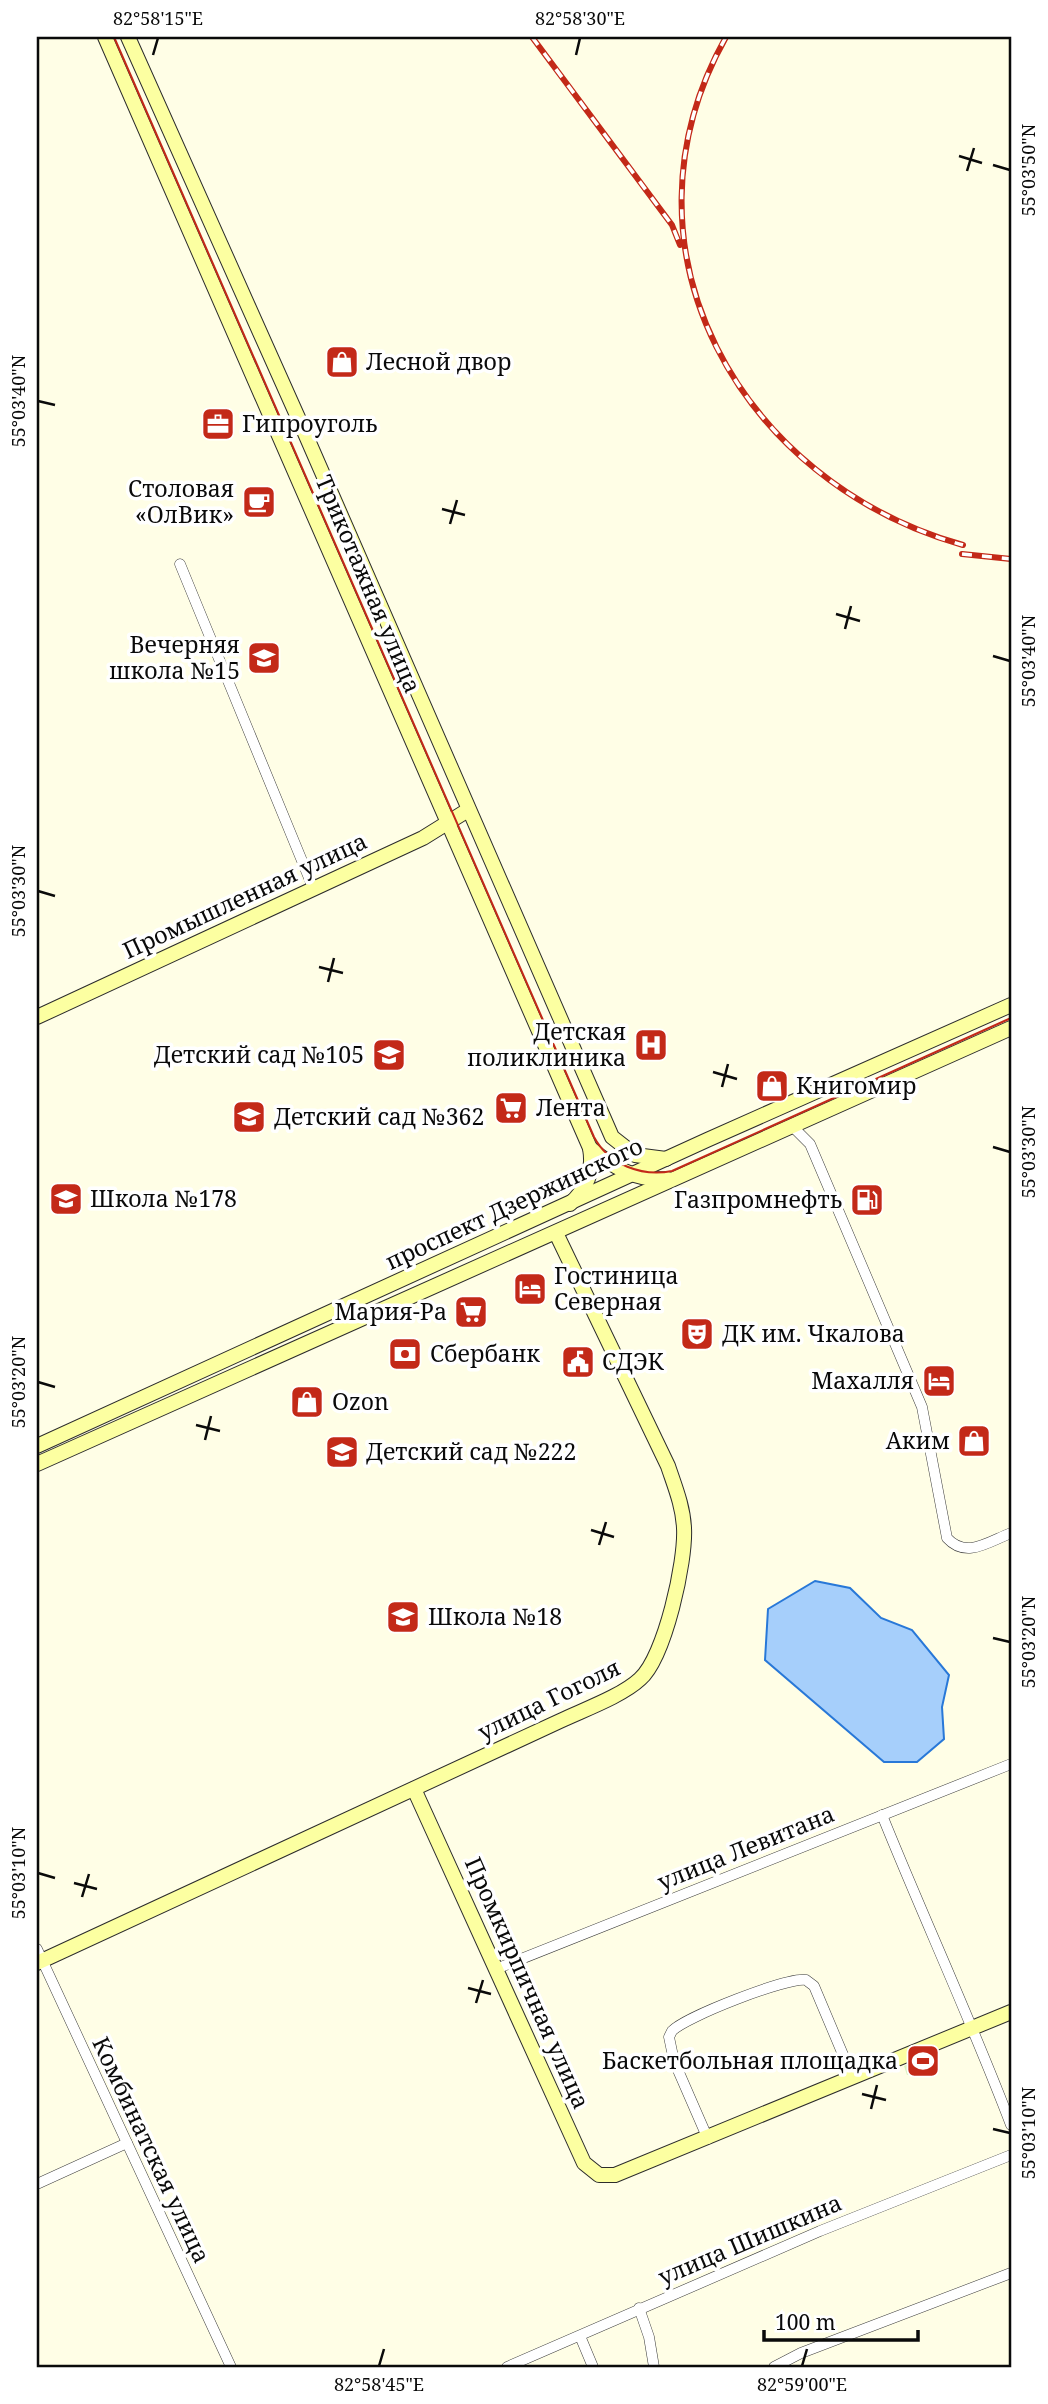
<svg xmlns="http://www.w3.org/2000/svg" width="1048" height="2404" font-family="'Noto Serif',serif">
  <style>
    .pitch { fill: #daf2c0 }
    .water { fill: #a6cffb; stroke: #2878d8; stroke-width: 2 }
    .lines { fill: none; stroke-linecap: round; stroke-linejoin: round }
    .street-casing { stroke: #3d3d3d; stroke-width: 11 }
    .secondary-casing { stroke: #2c2c2c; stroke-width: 16 }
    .street { stroke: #fff; stroke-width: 10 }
    .secondary { stroke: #fcffa1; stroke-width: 14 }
    .tram { stroke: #c32918; stroke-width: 2 }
    .rail-casing { stroke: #c32918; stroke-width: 6 }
    .rail { stroke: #fff; stroke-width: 3.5; stroke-dasharray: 10; stroke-linecap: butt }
    .ticks { fill: none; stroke: #0a0a0a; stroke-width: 2.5 }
    .labels { text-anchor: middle; stroke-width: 7; stroke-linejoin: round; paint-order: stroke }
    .poi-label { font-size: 23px; fill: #0a0a0a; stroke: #fff; text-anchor: start }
    .street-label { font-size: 23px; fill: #0a0a0a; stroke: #fff }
    .neatline { fill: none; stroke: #0a0a0a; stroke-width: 2.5 }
    .ticks-label { font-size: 18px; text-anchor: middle; fill: #0a0a0a }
  </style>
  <rect width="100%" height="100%" fill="#fffee6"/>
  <path class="pitch" d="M928,2056L932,2066L907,2075L904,2066Z"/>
  <path class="water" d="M815,1581L850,1588L881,1618L912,1630L949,1675L942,1707L944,1739L917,1762H884L765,1660L768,1609Z"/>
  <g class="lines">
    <defs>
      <g id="street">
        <path d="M180,564L314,890"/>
        <path d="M793,1127L810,1144L922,1407L947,1538C966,1559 988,1542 1011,1533"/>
        <path d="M882,1815C924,1919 971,2020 1011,2125"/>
        <path d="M37,1949L231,2367"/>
        <path d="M496,1969L1011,1764"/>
        <path d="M708,2139L674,2061L669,2037L672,2031C685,2017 787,1977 806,1980L814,1986L852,2076"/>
        <path d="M37,2184L127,2143"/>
        <path d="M639,2308L649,2337L654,2367"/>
        <path d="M580,2336L593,2367"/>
        <path d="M507,2367L820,2231L1011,2155"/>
        <path d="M774,2367L801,2353L1011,2273"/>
      </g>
      <g id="secondary">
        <path d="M105,37L590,1148C594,1172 587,1188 570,1204"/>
        <path d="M128,37L304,431L612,1137L635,1155L666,1159"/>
        <path d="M37,1017L423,838L468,810"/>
        <path d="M590,1148C612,1167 638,1182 668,1179"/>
        <path d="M37,1446L707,1140L1011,1005"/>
        <path d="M37,1464L1011,1028"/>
        <path d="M414,1789L584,2163L599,2175H615L1011,2012"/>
        <path d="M37,1963L560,1721C583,1710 622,1696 640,1679C665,1657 686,1561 684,1528C683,1506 675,1487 668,1466L556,1233"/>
      </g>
    </defs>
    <use href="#street" class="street-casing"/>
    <use href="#secondary" class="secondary-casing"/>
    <use href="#street" class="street"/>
    <use href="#secondary" class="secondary"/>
    <path class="tram" d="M114,37L594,1137C609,1165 642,1177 672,1171L1011,1018"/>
    <defs>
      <g id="rail">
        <path d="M532,37L672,225L680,245"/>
        <path d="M726,37C607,249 741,483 963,545"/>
        <path d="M962,554L1011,559"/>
      </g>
    </defs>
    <use href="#rail" class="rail-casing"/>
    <use href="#rail" class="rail"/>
  </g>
  <path class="ticks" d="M153,55L158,38M576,55L580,38M959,156L982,163M993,165L1010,170M967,171L974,148M38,401L55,405M442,509L465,515M450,524L457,500M836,614L860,621M845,629L851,606M993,656L1010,661M38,891L55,896M319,967L343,973M328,982L334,958M713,1072L737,1079M722,1087L728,1064M993,1147L1010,1152M38,1382L55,1387M196,1425L220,1431M205,1440L211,1416M591,1530L614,1537M599,1545L606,1522M993,1638L1010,1642M38,1873L55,1878M74,1883L97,1889M82,1897L89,1874M468,1988L491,1994M476,2003L483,1980M862,2094L886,2100M871,2109L877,2085M993,2129L1010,2133M379,2366L384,2349M802,2366L807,2349"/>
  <defs>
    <symbol id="shop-square" viewBox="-11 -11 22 22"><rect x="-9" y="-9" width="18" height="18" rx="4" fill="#c32918" stroke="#fff"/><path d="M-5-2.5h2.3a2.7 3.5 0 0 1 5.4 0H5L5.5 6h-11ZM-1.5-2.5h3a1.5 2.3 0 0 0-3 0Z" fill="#fff"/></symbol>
    <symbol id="office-square" viewBox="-11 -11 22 22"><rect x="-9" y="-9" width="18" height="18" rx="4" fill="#c32918" stroke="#fff"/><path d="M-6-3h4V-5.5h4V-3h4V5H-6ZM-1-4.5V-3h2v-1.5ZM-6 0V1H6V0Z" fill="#fff"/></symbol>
    <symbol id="cafe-square" viewBox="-11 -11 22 22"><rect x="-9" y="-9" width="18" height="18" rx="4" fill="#c32918" stroke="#fff"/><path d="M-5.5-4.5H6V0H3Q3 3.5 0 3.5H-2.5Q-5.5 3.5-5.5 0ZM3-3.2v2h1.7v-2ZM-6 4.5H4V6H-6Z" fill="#fff"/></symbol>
    <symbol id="school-square" viewBox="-11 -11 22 22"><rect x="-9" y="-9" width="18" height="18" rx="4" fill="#c32918" stroke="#fff"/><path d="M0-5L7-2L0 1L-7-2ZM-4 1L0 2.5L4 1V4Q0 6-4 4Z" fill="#fff"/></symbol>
    <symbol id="hospital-square" viewBox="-11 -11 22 22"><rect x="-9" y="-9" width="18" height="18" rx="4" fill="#c32918" stroke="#fff"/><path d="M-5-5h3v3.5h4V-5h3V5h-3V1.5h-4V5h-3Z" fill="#fff"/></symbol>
    <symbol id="supermarket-square" viewBox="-11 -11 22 22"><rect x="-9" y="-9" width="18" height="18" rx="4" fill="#c32918" stroke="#fff"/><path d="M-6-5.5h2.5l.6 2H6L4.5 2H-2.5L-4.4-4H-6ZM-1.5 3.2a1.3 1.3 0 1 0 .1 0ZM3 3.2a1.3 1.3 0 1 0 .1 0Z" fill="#fff"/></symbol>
    <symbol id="fuel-square" viewBox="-11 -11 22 22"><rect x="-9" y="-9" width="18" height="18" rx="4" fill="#c32918" stroke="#fff"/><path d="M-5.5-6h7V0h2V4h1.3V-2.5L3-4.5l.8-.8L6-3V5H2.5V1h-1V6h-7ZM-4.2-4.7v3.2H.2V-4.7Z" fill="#fff"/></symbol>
    <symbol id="hotel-square" viewBox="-11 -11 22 22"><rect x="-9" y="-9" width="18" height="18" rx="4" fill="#c32918" stroke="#fff"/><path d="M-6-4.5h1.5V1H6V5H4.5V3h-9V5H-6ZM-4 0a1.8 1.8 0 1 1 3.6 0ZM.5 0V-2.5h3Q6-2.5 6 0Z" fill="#fff"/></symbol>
    <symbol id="theatre-square" viewBox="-11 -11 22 22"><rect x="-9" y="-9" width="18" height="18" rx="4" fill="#c32918" stroke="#fff"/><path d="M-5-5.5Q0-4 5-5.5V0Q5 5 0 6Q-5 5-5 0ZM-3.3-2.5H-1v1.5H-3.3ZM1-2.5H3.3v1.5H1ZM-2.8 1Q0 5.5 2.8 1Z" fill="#fff"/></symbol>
    <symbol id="bank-square" viewBox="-11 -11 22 22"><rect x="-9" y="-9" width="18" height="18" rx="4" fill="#c32918" stroke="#fff"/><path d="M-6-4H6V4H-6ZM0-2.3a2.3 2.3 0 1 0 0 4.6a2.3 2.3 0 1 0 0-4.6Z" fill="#fff"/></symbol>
    <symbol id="civic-square" viewBox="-11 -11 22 22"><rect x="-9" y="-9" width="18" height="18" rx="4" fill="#c32918" stroke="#fff"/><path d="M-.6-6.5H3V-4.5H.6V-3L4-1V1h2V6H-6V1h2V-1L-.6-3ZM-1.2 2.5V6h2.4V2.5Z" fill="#fff"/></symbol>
    <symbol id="stadium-square" viewBox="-11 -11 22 22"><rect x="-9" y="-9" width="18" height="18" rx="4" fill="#c32918" stroke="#fff"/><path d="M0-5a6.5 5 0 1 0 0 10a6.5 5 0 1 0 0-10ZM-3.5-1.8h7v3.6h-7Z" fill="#fff"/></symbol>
  </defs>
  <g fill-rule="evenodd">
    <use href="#shop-square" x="323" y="343" width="38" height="38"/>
    <use href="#office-square" x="199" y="405" width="38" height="38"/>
    <use href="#cafe-square" x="240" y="483" width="38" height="38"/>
    <use href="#school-square" x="245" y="639" width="38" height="38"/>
    <use href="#hospital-square" x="632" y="1026" width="38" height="38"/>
    <use href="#school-square" x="370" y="1036" width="38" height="38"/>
    <use href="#shop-square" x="753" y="1067" width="38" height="38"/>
    <use href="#supermarket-square" x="492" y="1089" width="38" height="38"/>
    <use href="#school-square" x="230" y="1098" width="38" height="38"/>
    <use href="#school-square" x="47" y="1180" width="38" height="38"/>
    <use href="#fuel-square" x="848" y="1181" width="38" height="38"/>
    <use href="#hotel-square" x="511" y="1270" width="38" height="38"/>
    <use href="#supermarket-square" x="452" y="1293" width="38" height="38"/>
    <use href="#theatre-square" x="678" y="1315" width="38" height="38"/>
    <use href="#bank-square" x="386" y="1335" width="38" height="38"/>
    <use href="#civic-square" x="559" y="1343" width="38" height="38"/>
    <use href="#hotel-square" x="920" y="1362" width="38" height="38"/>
    <use href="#shop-square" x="288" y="1383" width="38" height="38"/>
    <use href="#shop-square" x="955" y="1422" width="38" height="38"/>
    <use href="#school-square" x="323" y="1433" width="38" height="38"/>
    <use href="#school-square" x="384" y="1598" width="38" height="38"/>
    <use href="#stadium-square" x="904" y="2042" width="38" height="38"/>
  </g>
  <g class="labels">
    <g class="poi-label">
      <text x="366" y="370">Лесной двор</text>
      <text x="242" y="432">Гипроуголь</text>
      <text x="234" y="497" text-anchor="end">Столовая<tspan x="234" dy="26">«ОлВик»</tspan></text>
      <text x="240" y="653" text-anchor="end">Вечерняя<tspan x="240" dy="26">школа №15</tspan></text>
      <text x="626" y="1040" text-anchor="end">Детская<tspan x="626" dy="26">поликлиника</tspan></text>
      <text x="364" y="1063" text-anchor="end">Детский сад №105</text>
      <text x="796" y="1094">Книгомир</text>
      <text x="536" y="1116">Лента</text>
      <text x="274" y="1125">Детский сад №362</text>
      <text x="90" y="1207">Школа №178</text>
      <text x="842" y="1208" text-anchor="end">Газпромнефть</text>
      <text x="554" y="1284">Гостиница<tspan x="554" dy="26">Северная</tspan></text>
      <text x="447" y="1320" text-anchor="end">Мария-Ра</text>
      <text x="722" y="1342">ДК им. Чкалова</text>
      <text x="430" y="1362">Сбербанк</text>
      <text x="602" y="1370">СДЭК</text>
      <text x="914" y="1389" text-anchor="end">Махалля</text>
      <text x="332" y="1410">Ozon</text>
      <text x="950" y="1449" text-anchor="end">Аким</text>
      <text x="366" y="1460">Детский сад №222</text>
      <text x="428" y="1625">Школа №18</text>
      <text x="898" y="2069" text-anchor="end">Баскетбольная площадка</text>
    </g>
    <g class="street-label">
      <text transform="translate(368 584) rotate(67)" y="8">Трикотажная улица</text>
      <text transform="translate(245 896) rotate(-25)" y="8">Промышленная улица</text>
      <text transform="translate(514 1204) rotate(-25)" y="8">проспект Дзержинского</text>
      <text transform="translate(549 1700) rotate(-26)" y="8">улица Гоголя</text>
      <text transform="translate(746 1848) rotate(-22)" y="8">улица Левитана</text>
      <text transform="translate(527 1983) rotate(66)" y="8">Промкирпичная улица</text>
      <text transform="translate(151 2150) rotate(65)" y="8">Комбинатская улица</text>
      <text transform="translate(750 2240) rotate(-23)" y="8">улица Шишкина</text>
    </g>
  </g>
  <rect width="1048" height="2404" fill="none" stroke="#ffffff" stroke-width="77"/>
  <path d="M764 2330v10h154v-10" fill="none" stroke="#0a0a0a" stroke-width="3.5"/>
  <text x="775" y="2330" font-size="21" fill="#0a0a0a" stroke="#ffffff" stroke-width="5" paint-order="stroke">100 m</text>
  <rect x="38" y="38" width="972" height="2328" class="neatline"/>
  <g class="ticks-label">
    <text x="158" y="25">82°58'15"E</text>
    <text x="580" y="25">82°58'30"E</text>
    <text transform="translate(1029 170) rotate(-90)" y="6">55°03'50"N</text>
    <text transform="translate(19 401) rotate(-90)" y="6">55°03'40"N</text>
    <text transform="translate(1029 661) rotate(-90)" y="6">55°03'40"N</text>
    <text transform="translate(19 891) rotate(-90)" y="6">55°03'30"N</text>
    <text transform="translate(1029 1152) rotate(-90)" y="6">55°03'30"N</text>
    <text transform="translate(19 1382) rotate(-90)" y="6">55°03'20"N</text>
    <text transform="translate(1029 1642) rotate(-90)" y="6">55°03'20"N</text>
    <text transform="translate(19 1873) rotate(-90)" y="6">55°03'10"N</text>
    <text transform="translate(1029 2133) rotate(-90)" y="6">55°03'10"N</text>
    <text x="379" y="2391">82°58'45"E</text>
    <text x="802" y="2391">82°59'00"E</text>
  </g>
</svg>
